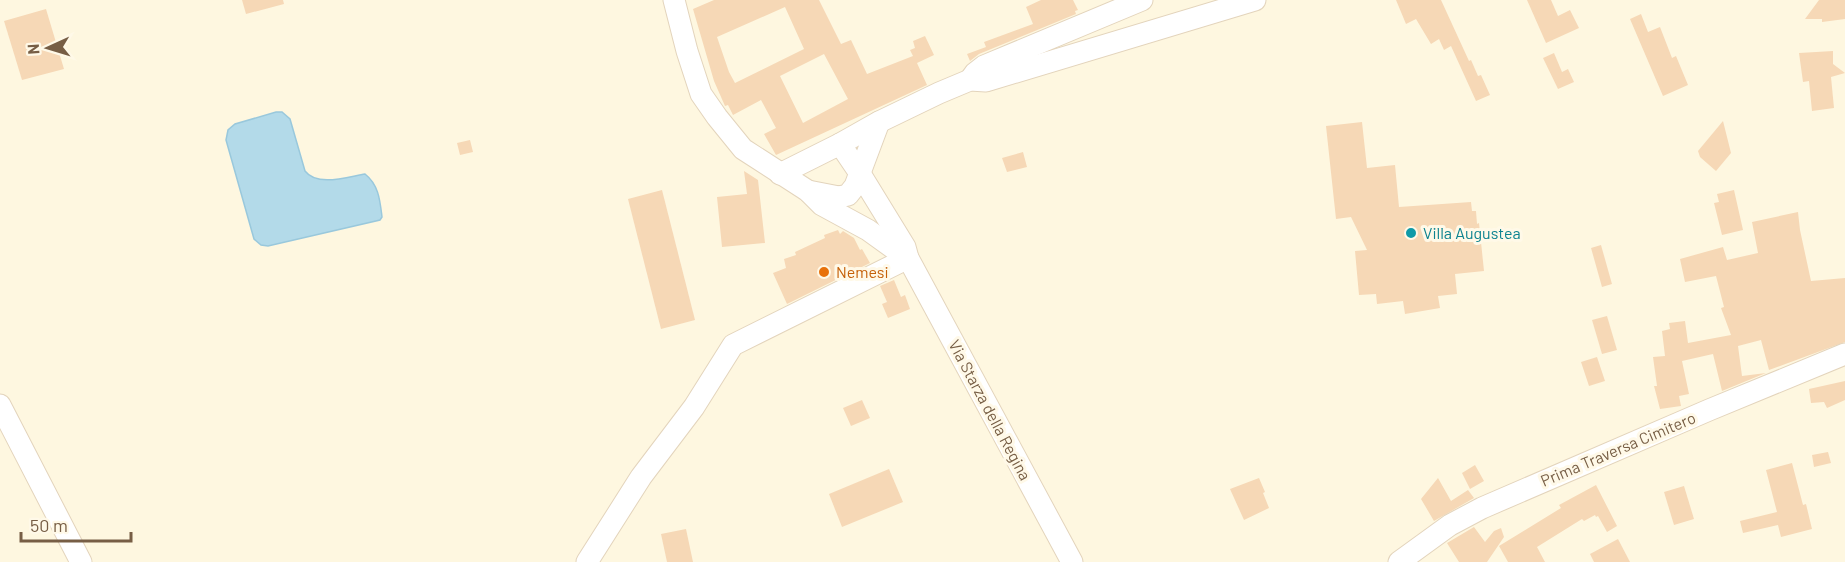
<svg xmlns="http://www.w3.org/2000/svg" width="1845" height="562" font-family="Barlow,sans-serif">
  <style>
    .water { fill: #b3dae9; stroke: #99c8dc; stroke-width: 1.5 }
    .building { fill: #f6d8b6; fill-rule: evenodd }
    .lines { fill: none; stroke-linecap: round; stroke-linejoin: round }
    .minor-casing { stroke: #e3d4bc; stroke-width: 23 }
    .minor { stroke: #fff; stroke-width: 21 }
    .culture-dot { fill: #0f9aa8; stroke: #fff9e8; stroke-width: 2 }
    .food-dot { fill: #e8710a; stroke: #fff9e8; stroke-width: 2 }
    .labels { text-anchor: middle; stroke-width: 6; stroke-linejoin: round; paint-order: stroke }
    .culture-label { font-size: 16px; fill: #0d838f; stroke: #fff9e8; text-anchor: start }
    .food-label { font-size: 16px; fill: #c56008; stroke: #fff9e8; text-anchor: start }
    .street-label { font-size: 16px; fill: #775e45; stroke: #fff9e8 }
  </style>
  <rect width="100%" height="100%" fill="#fef7e0"/>
  <path class="water" d="M276,112H282L290,119L305,171C317,187 347,177 365,174C379,185 380,201 382,217L380,220L268,246L261,245L254,239L226,140L228,130L235,124Z"/>
  <g class="building">
    <path d="M242,0H283L284,4L246,14Z"/>
    <path d="M714,0H819L841,44L851,40L867,74L913,56L910,50L915,48L913,41L925,36L934,55L917,63L927,85L776,155L764,134L776,128L761,100L733,115L728,105L725,106L714,81L693,9ZM785,7L804,49L735,83L729,72L717,37ZM824,54L848,99L803,123L780,76Z"/>
    <path d="M1041,0H1073L1078,10L1075,11L1076,14L979,54L970,61L967,54L986,47L984,42L1033,24L1026,7Z"/>
    <path d="M1396,0H1441L1469,61L1471,60L1478,76L1481,75L1490,95L1476,101L1451,46L1444,50L1439,39L1431,44L1416,19L1406,24Z"/>
    <path d="M1527,0H1551L1558,16L1570,10L1579,28L1546,43Z"/>
    <path d="M1819,0H1845V19L1822,22V19H1805Z"/>
    <path d="M46,9L64,69L22,80L4,21Z"/>
    <path d="M1641,14L1648,32L1660,27L1672,58L1676,56L1688,85L1663,96L1630,19Z"/>
    <path d="M1833,51V64L1845,73L1831,77L1834,108L1812,111L1809,81L1803,82L1799,53Z"/>
    <path d="M1554,53L1562,72L1568,69L1574,82L1558,89L1543,58Z"/>
    <path d="M1723,121L1731,153L1716,171L1700,157L1698,151Z"/>
    <path d="M1362,122L1367,168L1395,165L1399,207L1471,202L1472,211H1476L1477,224L1479,223L1484,271L1455,274L1457,294L1438,296L1440,308L1405,314L1403,301L1377,304L1376,294L1359,295L1355,251L1367,250L1351,217L1336,219L1326,126Z"/>
    <path d="M470,140L473,152L460,155L457,143Z"/>
    <path d="M1023,152L1027,167L1007,172L1002,158Z"/>
    <path d="M744,171L758,180L765,243L722,247L717,197L747,194Z"/>
    <path d="M662,190L695,320L661,329L628,199Z"/>
    <path d="M1734,190L1743,230L1722,235L1714,203L1719,202L1717,194Z"/>
    <path d="M1798,212L1800,230L1811,281L1845,278V342L1769,370L1761,340L1738,346L1742,376L1766,373L1722,391L1713,354L1682,361L1689,394L1679,396L1681,406L1660,409L1654,386H1657L1653,357L1665,356L1662,331L1670,329L1669,323L1685,321L1688,343L1731,335L1721,308L1724,307L1716,276L1685,282L1680,259L1723,247L1727,260L1758,253L1752,222Z"/>
    <path d="M838,230L840,234L843,231L854,238L860,250L862,249L870,263L787,304L773,273L786,268L784,259L796,255L795,252L825,238L824,235Z"/>
    <path d="M1601,245L1612,284L1602,287L1591,248Z"/>
    <path d="M894,280L901,297L905,295L910,309L888,318L882,304L887,302L880,286Z"/>
    <path d="M1607,316L1617,350L1602,354L1592,320Z"/>
    <path d="M1597,357L1605,381L1589,386L1581,362Z"/>
    <path d="M1845,381V400L1827,408L1824,402L1811,403L1809,389Z"/>
    <path d="M862,400L870,418L851,426L843,408Z"/>
    <path d="M1828,452L1831,463L1814,467L1812,455Z"/>
    <path d="M1792,463L1803,505L1806,504L1812,529L1781,537L1778,525L1743,533L1740,521L1777,512L1766,470Z"/>
    <path d="M1475,465L1484,481L1470,489L1462,473Z"/>
    <path d="M889,469L903,502L842,527L829,494Z"/>
    <path d="M1259,478L1265,492L1263,493L1269,508L1244,520L1230,489Z"/>
    <path d="M1438,478L1451,501L1468,490L1474,498L1434,521L1421,499Z"/>
    <path d="M1596,485L1617,526L1607,532L1598,516L1596,517L1595,515L1584,521L1582,519L1537,547L1545,562H1508L1499,546L1561,508L1559,505Z"/>
    <path d="M1684,486L1694,519L1674,525L1664,492Z"/>
    <path d="M1474,527L1485,542L1494,531L1501,528L1504,537L1487,562H1459L1447,543Z"/>
    <path d="M686,529L693,562H667L661,534Z"/>
    <path d="M1618,539L1630,562H1594L1590,554Z"/>
  </g>
  <g class="lines">
    <defs>
      <g id="minor">
        <path d="M674,0L687,51L701,94L717,117L743,149L808,191L822,205L868,230L907,258"/>
        <path d="M970,80L975,73L984,66L1142,0"/>
        <path d="M840,144L879,122L939,93L970,80L986,81L1255,0"/>
        <path d="M780,174L840,144L859,172L905,247L908,258L1072,562"/>
        <path d="M808,191L839,197L848,195L855,186L879,122"/>
        <path d="M0,405L81,562"/>
        <path d="M587,562L641,477L694,407L733,345L908,258"/>
        <path d="M1399,562L1450,525L1482,508L1709,410L1845,354"/>
      </g>
    </defs>
    <use href="#minor" class="minor-casing"/>
    <use href="#minor" class="minor"/>
  </g>
  <circle class="culture-dot" cx="1411" cy="233" r="6"/>
  <circle class="food-dot" cx="824" cy="272" r="6"/>
  <g class="labels">
    <g class="culture-label">
      <text x="1423" y="239">Villa Augustea</text>
    </g>
    <g class="food-label">
      <text x="836" y="278">Nemesi</text>
    </g>
    <g class="street-label">
      <text transform="translate(990 410) rotate(62)" y="6">Via Starza della Regina</text>
      <text transform="translate(1618 449) rotate(-23)" y="6">Prima Traversa Cimitero</text>
    </g>
  </g>
  <g transform="translate(48 48) rotate(266)" stroke="#fff9e8" stroke-width="4.5" paint-order="stroke">
  <path d="M0-4.5L10 22L0 15L-10 22Z" fill="#775e45"/>
  <text y="-9" font-size="16" font-weight="bold" text-anchor="middle" fill="#775e45">N</text>
  </g>
  <path d="M21 532v9h110v-9" fill="none" stroke="#775e45" stroke-width="3"/>
  <text x="30" y="532" font-size="18" fill="#775e45" stroke="#fff9e8" stroke-width="4.5" paint-order="stroke">50 m</text>
</svg>
